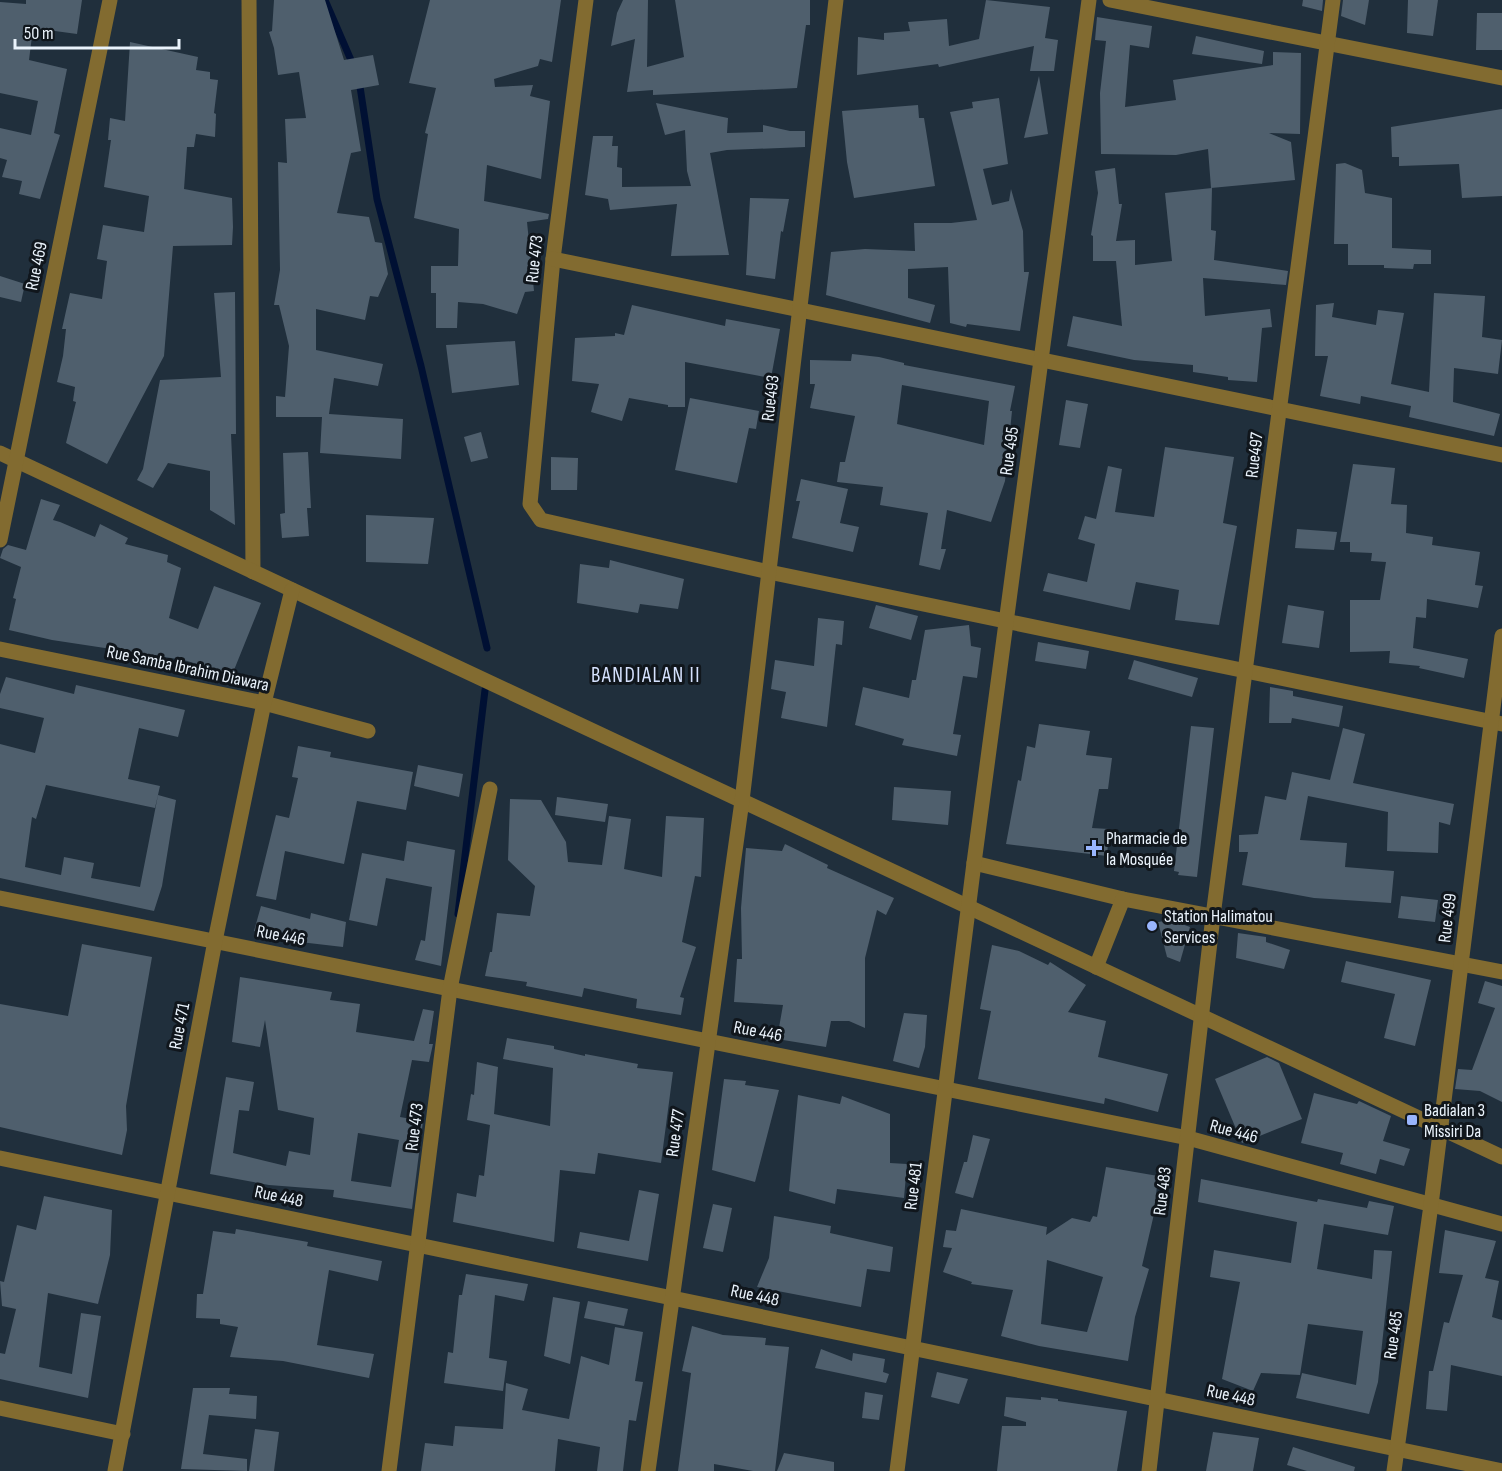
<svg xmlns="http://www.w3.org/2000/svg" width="1502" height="1471" font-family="'Sofia Sans Condensed',sans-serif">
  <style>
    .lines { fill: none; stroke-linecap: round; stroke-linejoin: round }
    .stream { stroke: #001033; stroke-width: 7 }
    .building { fill: #4f5f6d; fill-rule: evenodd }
    .minor { stroke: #826b30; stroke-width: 15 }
    .poi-dot { fill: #99b5fd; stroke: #10161c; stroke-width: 2 }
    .labels { text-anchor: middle; stroke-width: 6; stroke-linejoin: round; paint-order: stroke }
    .street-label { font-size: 18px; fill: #eaf3fc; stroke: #10161c }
    .poi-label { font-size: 18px; fill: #eaf3fc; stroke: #10161c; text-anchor: start }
    .quarter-label { font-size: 21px; letter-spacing: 1.5px; fill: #d6e2fe; stroke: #10161c }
  </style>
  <rect width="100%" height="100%" fill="#202f3c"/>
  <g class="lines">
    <g class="stream">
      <path d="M325,0L354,67"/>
      <path d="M359,80L377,199L421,366L487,648"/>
      <path d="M458,914L485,690"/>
    </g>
  </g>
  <g class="building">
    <path d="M26,0H82L77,34L33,28L29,60L67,69L54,133L60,135L40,199L19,194L22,181L2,177L7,160L0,158V128L31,135L38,101L0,93V2L26,4Z"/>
    <path d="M274,0H325L344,60L373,55L379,85L351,90L361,151L351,153L337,213L369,217L375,242L382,243L388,274L378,297L370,296L365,320L316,309V350L383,364L378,386L334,378L329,414L403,419L401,459L320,453L322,417H276V396L285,397L289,346L279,305H274L280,270L278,162L287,163L285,119L306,118L299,72L278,75L274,48L269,32L272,31Z"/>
    <path d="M430,0H561L552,62L540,59L538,66L494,79L495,87L533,85L530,96L550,101L541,179L487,165L484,201L549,214L548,219L527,222L534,291L525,292L517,314L483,304L458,302L457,328H436V293H431V266H458L459,229L414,218L428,134L425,133L436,88L409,83Z"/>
    <path d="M623,0H648L647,67L684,57L675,0H810V25H806L797,88L653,95V90L627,92L635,39L611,46L617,13Z"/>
    <path d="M986,0L1050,7L1045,38L1058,40L1054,71H1030L1034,46L939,67L938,64L857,75L858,37L884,40V33L910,31L908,22L947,19L949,46L979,39Z"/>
    <path d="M1303,0H1323L1322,11L1302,6Z"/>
    <path d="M1343,0H1369L1365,25L1341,16Z"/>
    <path d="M1408,0H1438L1433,36L1407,33Z"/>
    <path d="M1477,13H1502V50H1476Z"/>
    <path d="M1097,17L1152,26L1149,48L1130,45L1125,107L1176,100L1173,80L1273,65V52L1301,53L1300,134L1269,133L1291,142L1295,180L1211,188L1208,149L1176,155L1101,154L1100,93L1106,41L1095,40Z"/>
    <path d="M1196,36L1264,51L1262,64L1192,54Z"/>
    <path d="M130,42L198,57L196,70L210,72V79L218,80L214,113L216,114L215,137L196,134L194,147H187L184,189L232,198L233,227L232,245L173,246L164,356L107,464L66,443L76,402L73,401L75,387L57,382L63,356L66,329H62L70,293L102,299L107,261L97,259L103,225L144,232L149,196L104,187L111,140H108L110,118L125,121Z"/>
    <path d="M1039,76L1048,134L1024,138Z"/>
    <path d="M999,98L1008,164L983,169L992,205L1009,201L1011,189L1023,231L1024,272H1029L1020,331L967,324L966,327L950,323L948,267L908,269V298L935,305L930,323L826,295L831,252L865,249L915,251L914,223H951L977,220L950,112L973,108L972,102Z"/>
    <path d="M656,103L728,118L727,133L763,132V125L790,131H805V147L727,150L710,153L729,255L671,256L677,204L610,210L608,199L585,195L593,136H613L612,146H618L617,167L622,168V187L691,186L687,171L685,130L665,135Z"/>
    <path d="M918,105L919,118H924L935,186L854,198L847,162L842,111Z"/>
    <path d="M1502,109V196L1462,198L1459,164L1399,166V157H1392L1391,127Z"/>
    <path d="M1345,163L1362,170L1365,193L1392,198V248L1431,250V264H1414L1413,269L1384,268V265H1348V244H1334L1336,164Z"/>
    <path d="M1115,168L1119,204H1122L1116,241L1135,240V265L1172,261L1165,193L1212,188L1211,230L1216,231L1214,260L1288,271L1286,285L1203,278L1205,316L1270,309L1272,327L1262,328L1257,382L1228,380V377L1193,372V365L1134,360L1067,346L1073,316L1122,326L1116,261H1093V236L1091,235L1098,193L1095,171Z"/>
    <path d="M750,198L789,199L783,232L781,231L775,279L746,275Z"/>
    <path d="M0,276L25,284L21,302L0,297Z"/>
    <path d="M235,292L236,434H231L235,525L210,510V471L168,463L153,488L137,480L143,469L160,380L221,377L214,293Z"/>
    <path d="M1434,293L1485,296L1482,337L1502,340L1498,374L1454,368L1453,402L1500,414L1494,436L1409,417L1411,406L1361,396L1360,404L1320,396L1328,356H1315L1316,305L1334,303L1332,317L1376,325L1378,310L1404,313L1391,384L1429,392Z"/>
    <path d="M632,305L725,326L726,319L780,329L771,378L685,362V407H668V405L629,398L622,421L591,412L599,384L572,381L575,338L615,336V333L624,335Z"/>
    <path d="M515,341L519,385L452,393L446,345Z"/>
    <path d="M852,354L879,357L904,363V365L1015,386L1010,411H1012L1005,481L991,522L947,510L941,549H946L940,570L919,565L928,513L880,505L883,487L837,482L840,462H845L855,416L810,408L815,384H810V360L851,361ZM902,385L989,401L984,445L897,424Z"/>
    <path d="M690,398L759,411L756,429L749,428L737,483L675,470Z"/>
    <path d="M1066,400L1088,404L1080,448L1059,445Z"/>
    <path d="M481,432L488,458L471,462L464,437Z"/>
    <path d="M1165,447L1234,457L1223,523L1237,526L1219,625L1175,620L1179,590L1136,582L1130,610L1043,591L1048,573L1087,582L1095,544L1078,539L1085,516L1096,519L1108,466L1122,469L1115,512L1154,517Z"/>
    <path d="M308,452L311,508H307L309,536L282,538L280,514L285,513L283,453Z"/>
    <path d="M551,457L578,458L577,490H551Z"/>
    <path d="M1353,464L1395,468L1391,504L1407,505L1406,533L1433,537L1432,545L1480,552L1475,585L1483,586L1478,608L1427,599L1426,618L1416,617L1413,648L1468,659L1464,678L1419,668L1420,666L1389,663L1390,651L1350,652V600H1380L1386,562L1371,561L1372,553L1350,552V542H1340Z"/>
    <path d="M801,479L848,489L840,523L859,527L853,552L792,538L800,501H796Z"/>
    <path d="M41,499L60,505L53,520L60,522L95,537L100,524L128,538L125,544L168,555L167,562L181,568L169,618L198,629L214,586L261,603L232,675L184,660L52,640L9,630L16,599L13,598L21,567L0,558L3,549L8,545L26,550Z"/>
    <path d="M366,515L434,518L428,564L366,562Z"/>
    <path d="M1297,529L1337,532L1334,550L1295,548Z"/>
    <path d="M610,560L684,579L678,609L640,604L638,613L577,603L580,564L609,568Z"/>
    <path d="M876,605L918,616L911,640L869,628Z"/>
    <path d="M1288,605L1324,611L1319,648L1282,643Z"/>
    <path d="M818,618L844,621L842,645L836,644L827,727L781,718L786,692L771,689L775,660L814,666Z"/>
    <path d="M969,625L971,646L981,648L977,678L963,676L953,734L961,735L957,756L902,745L904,739L855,725L863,687L909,698L912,680H916L925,630Z"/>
    <path d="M1038,642L1089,651L1086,669L1035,661Z"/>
    <path d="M1134,660L1198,678L1192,697L1128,679Z"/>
    <path d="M6,677L74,694L76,685L185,710L178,737L139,728L128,779L160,786L155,808L46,785L36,819L32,817L25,867L61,875L64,857L94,863L91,878L140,887L158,795L176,800L162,886L154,911L0,878V744L35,753L44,718L0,708V694Z"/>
    <path d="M1270,687L1293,691V696L1343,706L1339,727L1292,718L1291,723H1269Z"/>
    <path d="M1039,724L1090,731L1086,755L1112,758L1108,789H1099L1092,828L1109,829L1107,856L1006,844L1018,780L1021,781L1027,746L1035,748Z"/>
    <path d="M1191,726L1214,728L1197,877L1178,875L1179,872L1174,871Z"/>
    <path d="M1343,728L1365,734L1353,783L1454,804L1450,825L1439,822L1438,853L1387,851L1388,812L1308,796L1300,840L1347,843L1345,867L1394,871L1391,903L1314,898L1242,885L1248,852H1239V835L1258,834L1265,796L1286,800L1292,772L1330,780Z"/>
    <path d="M298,746L331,752L330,757L413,772L406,810L357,801L344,864L285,851L276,900L256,896L276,815L289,818L298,778L292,777Z"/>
    <path d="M418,765L463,774L459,797L414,786Z"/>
    <path d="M894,787L951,791L948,825L892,820Z"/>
    <path d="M557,797L608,804L605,822L555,815Z"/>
    <path d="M510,799L541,800L566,842L568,862L602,865L609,816L631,819L624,869L662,877L666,816L704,818L701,877L695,876L682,942L696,947L680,997L684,998L681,1015L636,1008L637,999L584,988L582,997L526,986L527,982L485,976L490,952H492L497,913L530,916L535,886L508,860Z"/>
    <path d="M407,841L455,850L441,966L415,960L421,940L425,941L432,887L386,878L377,926L349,920L362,853L404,861Z"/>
    <path d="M785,844L828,865L827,868L894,898L886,915L877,910L865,958V1028L849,1021H831L826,1047L777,1039L783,1005L734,1002L737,959H742L741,908L746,848L782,851Z"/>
    <path d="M1401,896L1438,900L1435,922L1398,918Z"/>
    <path d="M261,906L310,919L311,913L346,922L343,947L300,942L254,931Z"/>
    <path d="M1171,920L1190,927L1180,962L1167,957L1158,922Z"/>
    <path d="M1238,933L1266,937V942L1290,950L1284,969L1236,958Z"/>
    <path d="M82,944L152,957L126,1106L127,1130L122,1155L0,1127V1004L68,1016Z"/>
    <path d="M992,945L1019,951L1048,965L1050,962L1086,985L1068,1012L1106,1021L1098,1057L1168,1074L1158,1112L1105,1098L1104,1104L978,1079L991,1011L980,1009Z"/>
    <path d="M1346,961L1431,980L1415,1046L1384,1038L1395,994L1341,982Z"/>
    <path d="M240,977L332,992L330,1000L360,1004L356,1032L414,1041L423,1009L434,1011L429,1044H433L429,1062L412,1060L400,1117L423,1121L412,1209L333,1197L334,1190L269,1185L210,1174L226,1077L254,1082L249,1111L239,1110L233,1153L286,1166L289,1151L310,1155L314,1118L278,1110L265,1020L260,1047L232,1042ZM358,1133L399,1140L391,1187L351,1181Z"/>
    <path d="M1485,981L1502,986V1102L1480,1091L1455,1089L1458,1069L1472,1070L1495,1008L1478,1003Z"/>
    <path d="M904,1013L927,1015L925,1047L919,1068L893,1061Z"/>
    <path d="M507,1038L554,1046V1049L585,1056V1054L638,1064L637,1068L673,1072L661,1163L598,1153L595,1174L560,1170L554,1242L453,1222L457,1193L476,1197L479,1175L484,1176L490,1125L467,1120L471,1094L474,1095L477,1062L498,1067L494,1114L550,1126L553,1068L503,1059Z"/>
    <path d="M1267,1057L1279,1063L1302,1119L1242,1143L1215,1079Z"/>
    <path d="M724,1079L746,1081L745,1085L779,1090L755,1182L712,1170Z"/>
    <path d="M1314,1093L1357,1104L1359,1101L1391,1116L1383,1141L1410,1149L1404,1166L1380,1159L1376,1174L1340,1164L1343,1153L1301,1143Z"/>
    <path d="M798,1095L840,1104L842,1096L890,1114V1163L907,1164L904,1198L837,1189L835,1204L789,1191Z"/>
    <path d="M973,1135L990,1139L973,1198L955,1193L964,1162H967Z"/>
    <path d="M1106,1167L1158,1176L1154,1214L1142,1266L1149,1269L1135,1317L1128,1361L1039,1346L1001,1336L1013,1290L971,1284L972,1282L943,1272L952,1248L943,1247L946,1230L956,1231L961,1209L1047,1227L1046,1235L1072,1218L1090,1222L1093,1216L1097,1217ZM1047,1260L1103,1277L1087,1332L1041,1324Z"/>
    <path d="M1201,1179L1317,1202L1318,1199L1367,1208L1369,1201L1394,1206L1388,1235L1324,1224L1317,1269L1372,1279L1374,1250L1392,1251L1378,1382L1369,1414L1296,1398L1302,1373L1356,1385L1363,1331L1308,1324L1300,1375L1261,1373L1253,1391L1222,1379L1240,1282L1210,1277L1214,1250L1291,1263L1297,1222L1198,1202Z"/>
    <path d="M639,1190L659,1194L648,1261L577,1248L580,1232L629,1241Z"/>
    <path d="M44,1196L112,1210L110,1255L98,1304L48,1293L39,1367L72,1374L81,1313L101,1316L88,1398L0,1379V1353L5,1354L16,1309L2,1306L0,1281L4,1282L17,1225L36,1230Z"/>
    <path d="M713,1204L732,1208L723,1252L703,1248Z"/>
    <path d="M774,1216L831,1226L830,1233L893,1247L890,1272L867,1269L861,1307L757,1287L769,1258Z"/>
    <path d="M236,1229L308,1242L307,1246L382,1261L378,1281L329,1270L317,1345L374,1354L369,1378L283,1361L230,1357L238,1327L220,1324V1319L196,1318L197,1294H203L213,1231L235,1234Z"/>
    <path d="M1445,1230L1496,1241L1485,1278L1499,1281L1492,1317L1502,1320V1376L1451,1365L1447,1411L1426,1409L1429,1371H1433L1444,1322L1449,1323L1463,1275L1439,1273Z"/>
    <path d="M466,1274L528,1284L524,1301L495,1295L489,1358L507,1361L503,1391L444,1383L448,1352L453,1353L459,1295H462Z"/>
    <path d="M553,1297L580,1302L570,1364L544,1356Z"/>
    <path d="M588,1301L628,1309L624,1326L584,1318Z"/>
    <path d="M692,1326L723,1335L766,1338L765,1345L789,1347L775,1471H753L714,1464V1471H678L691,1373L682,1371Z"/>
    <path d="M615,1327L643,1332L635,1381L643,1382L636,1421L629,1420L623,1471H597L600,1447L558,1439L555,1471H421L425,1443L453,1446L455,1426L503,1429L506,1383L528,1389L522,1410L569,1419L581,1356L609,1365Z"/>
    <path d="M821,1349L852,1361L853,1353L885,1359L883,1372L889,1374L886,1383L815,1368Z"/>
    <path d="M937,1372L968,1379L959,1404L931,1397Z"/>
    <path d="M193,1388H230L229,1394L257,1396L256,1419L209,1415L203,1454L247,1459V1471L181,1469Z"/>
    <path d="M865,1392L883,1395L879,1420L862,1418Z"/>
    <path d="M1006,1397L1041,1400V1397L1058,1399V1401L1127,1411L1117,1471H997L1002,1426H1026V1422L1004,1416Z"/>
    <path d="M255,1429L279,1432L274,1471H249Z"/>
    <path d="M1213,1432L1259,1438L1253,1471H1206Z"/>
    <path d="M1293,1447L1355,1467L1354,1471H1307L1287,1465Z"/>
    <path d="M784,1453L834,1462V1471H777Z"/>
  </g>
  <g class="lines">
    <g class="minor">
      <path d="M249,0L253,572"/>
      <path d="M586,0L553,259L530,504L541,520L769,572L1502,724"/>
      <path d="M1110,0L1502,78"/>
      <path d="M553,259L1502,455"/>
      <path d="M0,453L1502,1157"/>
      <path d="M0,540L110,0"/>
      <path d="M0,649L264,703L368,731"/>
      <path d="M974,863L1123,899L1502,972"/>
      <path d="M0,898L1188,1138L1502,1224"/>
      <path d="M1096,967L1123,899"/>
      <path d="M0,1158L1502,1471"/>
      <path d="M0,1408L123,1434"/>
      <path d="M115,1471L215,941L264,703L292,590"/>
      <path d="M389,1471L450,989L490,789"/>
      <path d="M648,1471L742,801L836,0"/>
      <path d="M897,1471L974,863L1089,0"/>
      <path d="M1149,1471L1213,916L1333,0"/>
      <path d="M1394,1471L1431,1205L1502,636"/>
    </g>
  </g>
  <g class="poi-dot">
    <path d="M1091 839h6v6h6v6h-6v6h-6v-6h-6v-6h6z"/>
    <circle cx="1152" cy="926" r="6"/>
    <rect x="1406" y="1114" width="12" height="12" rx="3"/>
  </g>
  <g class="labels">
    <g class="street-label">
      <text transform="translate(534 259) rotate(-84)" y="6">Rue 473</text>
      <text transform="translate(36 266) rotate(-78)" y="6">Rue 469</text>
      <text transform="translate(770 398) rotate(-83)" y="6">Rue493</text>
      <text transform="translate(1009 451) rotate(-82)" y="6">Rue 495</text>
      <text transform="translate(1254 455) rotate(-83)" y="6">Rue497</text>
      <text transform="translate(188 668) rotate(12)" y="6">Rue Samba Ibrahim Diawara</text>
      <text transform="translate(1447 918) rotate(-83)" y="6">Rue 499</text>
      <text transform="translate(281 935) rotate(11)" y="6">Rue 446</text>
      <text transform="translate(179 1026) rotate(-79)" y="6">Rue 471</text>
      <text transform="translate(758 1031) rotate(11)" y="6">Rue 446</text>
      <text transform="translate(414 1127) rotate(-83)" y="6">Rue 473</text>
      <text transform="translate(1234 1131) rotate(15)" y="6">Rue 446</text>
      <text transform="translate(675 1133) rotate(-82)" y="6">Rue 477</text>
      <text transform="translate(913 1186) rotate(-83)" y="6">Rue 481</text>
      <text transform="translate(1162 1191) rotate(-83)" y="6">Rue 483</text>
      <text transform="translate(279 1196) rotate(12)" y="6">Rue 448</text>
      <text transform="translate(755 1295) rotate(12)" y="6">Rue 448</text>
      <text transform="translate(1393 1335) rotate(-82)" y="6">Rue 485</text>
      <text transform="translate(1231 1395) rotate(12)" y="6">Rue 448</text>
    </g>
    <g class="poi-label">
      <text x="1106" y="844">Pharmacie de<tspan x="1106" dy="21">la Mosquée</tspan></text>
      <text x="1164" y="922">Station Halimatou<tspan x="1164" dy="21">Services</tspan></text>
      <text x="1424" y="1116">Badialan 3<tspan x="1424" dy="21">Missiri Da</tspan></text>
    </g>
    <g class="quarter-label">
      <text x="646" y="682">BANDIALAN II</text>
    </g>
  </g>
  <path d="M15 39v9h164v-9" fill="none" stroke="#eaf3fc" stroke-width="3"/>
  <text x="24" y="39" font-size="18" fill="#eaf3fc" stroke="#10161c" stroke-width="4.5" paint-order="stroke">50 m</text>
</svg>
